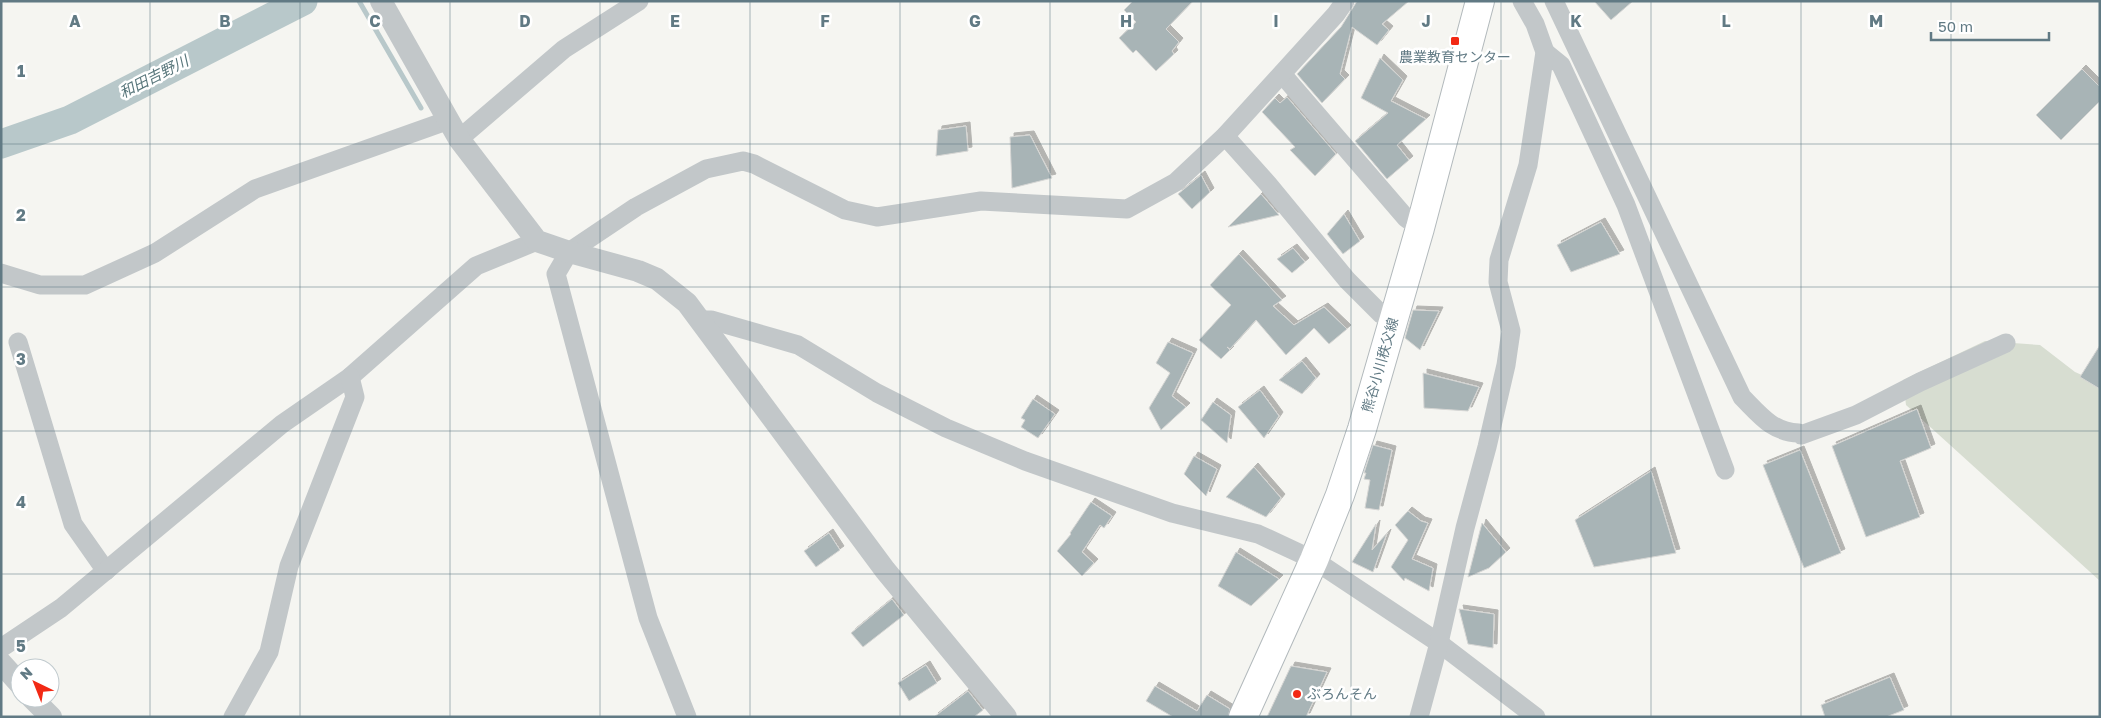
<svg xmlns="http://www.w3.org/2000/svg" width="2101" height="718" font-family="'Golos Text','Noto Sans JP',sans-serif">
  <style>
    .green { fill: #d7ddd1 }
    .lines { fill: none; stroke-linecap: round; stroke-linejoin: round }
    .stream { stroke: #b8c8ca; stroke-width: 5 }
    .river { stroke: #b8c8ca; stroke-width: 29 }
    .building { fill: #a8b4b6; stroke: #d6d6d4; filter: url(#shadow) }
    .primary-casing { stroke: #b2b9bc; stroke-width: 30 }
    .minor { stroke: #c2c7c9; stroke-width: 19 }
    .tertiary { stroke: #c2c7c9; stroke-width: 22 }
    .primary { stroke: #fff; stroke-width: 28 }
    .grid { fill: none; stroke: #617a84; stroke-width: 1; stroke-opacity: 0.55 }
    .poi-dot { fill: #f22914; stroke: #fff; stroke-width: 2 }
    .labels { text-anchor: middle; stroke-width: 5; stroke-linejoin: round; paint-order: stroke }
    .poi-label { font-size: 14px; fill: #617a84; stroke: #fff }
    .street-label { font-size: 14px; fill: #617a84; stroke: #fff }
    .water-label { font-size: 15px; font-style: italic; fill: #58767b; stroke: #fff }
    .grid-label { font-size: 16px; text-anchor: middle; font-weight: bold; fill: #617a84; stroke: #fff; stroke-width: 5; stroke-linejoin: round; paint-order: stroke }
  </style>
  <defs>
    <filter id="shadow"><feDropShadow dx="4" dy="-4" stdDeviation="0" flood-color="#0004"/></filter>
  </defs>
  <rect width="100%" height="100%" fill="#f5f5f1"/>
  <path class="green" d="M1985,341L2040,345L2075,372L2100,383V581L1906,405L1903,380Z"/>
  <g class="lines">
    <path class="stream" d="M359,1L421,108"/>
    <path class="river" d="M1,144L70,120L303,1"/>
  </g>
  <g class="building">
    <path d="M1133,1H1193L1166,29L1179,42L1172,51L1174,54L1156,71L1136,50L1133,53L1119,38L1136,22L1124,10Z"/>
    <path d="M1357,1H1409L1382,24L1389,30L1377,45L1352,27L1340,74L1345,79L1322,103L1297,74L1341,27Z"/>
    <path d="M1594,1H1633L1611,20Z"/>
    <path d="M1380,58L1403,80L1391,101L1426,119L1397,145L1409,160L1387,179L1355,141L1388,113L1361,98Z"/>
    <path d="M2082,69L2100,87V101L2061,140L2036,115Z"/>
    <path d="M1287,97L1336,154L1315,176L1290,150L1295,147L1262,112L1275,98L1280,103Z"/>
    <path d="M966,126L968,151L936,156L938,130Z"/>
    <path d="M1030,135L1052,178L1012,188L1010,137Z"/>
    <path d="M1201,175L1210,192L1192,209L1178,194Z"/>
    <path d="M1261,194L1279,215L1228,227Z"/>
    <path d="M1344,214L1360,241L1343,254L1327,234Z"/>
    <path d="M1601,222L1620,254L1571,272L1557,245Z"/>
    <path d="M1293,248L1305,262L1292,273L1277,259Z"/>
    <path d="M1239,254L1282,300L1273,306L1294,325L1324,307L1347,329L1329,344L1314,328L1286,355L1256,320L1230,349L1227,347L1230,350L1221,359L1199,340L1231,305L1210,285Z"/>
    <path d="M1413,310L1439,311L1420,350L1405,338Z"/>
    <path d="M1168,342L1193,353L1172,396L1186,407L1161,430L1149,408L1170,373L1156,363Z"/>
    <path d="M2100,345V389L2080,377Z"/>
    <path d="M1302,361L1316,378L1302,394L1279,380Z"/>
    <path d="M1423,373L1479,387L1468,411L1424,408Z"/>
    <path d="M1260,390L1279,416L1264,438L1238,407Z"/>
    <path d="M1033,399L1055,414L1038,438L1021,427L1025,420L1021,418Z"/>
    <path d="M1213,402L1231,415L1227,443L1201,420Z"/>
    <path d="M1917,409L1931,448L1900,461L1920,517L1866,537L1832,446Z"/>
    <path d="M1373,445L1392,450L1379,510L1365,508L1370,480L1364,479L1366,473H1364Z"/>
    <path d="M1800,450L1841,553L1804,568L1763,465Z"/>
    <path d="M1194,456L1217,469L1206,496L1184,474Z"/>
    <path d="M1254,467L1281,498L1266,517L1226,497Z"/>
    <path d="M1651,471L1676,553L1594,567L1575,520Z"/>
    <path d="M1091,502L1112,516L1104,528L1100,525L1082,552L1094,563L1082,576L1057,551L1071,534L1070,533Z"/>
    <path d="M1408,511L1421,521L1428,523L1412,559L1433,568L1429,591L1405,578L1404,581L1391,567L1408,540L1395,525Z"/>
    <path d="M1482,523L1506,552L1489,568L1468,577Z"/>
    <path d="M1376,524L1372,550L1387,533L1373,572L1352,562Z"/>
    <path d="M829,533L840,550L816,567L804,551Z"/>
    <path d="M1236,552L1279,579L1251,606L1218,586Z"/>
    <path d="M892,599L904,615L863,647L851,633Z"/>
    <path d="M1459,609L1494,614L1493,648L1468,644Z"/>
    <path d="M926,665L937,683L909,701L898,683Z"/>
    <path d="M1291,666L1327,672L1306,717H1267Z"/>
    <path d="M1890,677L1904,710L1886,717H1825L1821,705Z"/>
    <path d="M1155,686L1197,711L1207,695L1230,709L1228,717H1173L1146,701Z"/>
    <path d="M968,691L983,710L974,717H934Z"/>
  </g>
  <g class="lines">
    <defs>
      <path id="primary" d="M1243,717L1314,560L1340,495L1362,429L1420,228L1480,1"/>
    </defs>
    <use href="#primary" class="primary-casing"/>
    <g class="minor">
      <path d="M1554,1L1742,397C1760,415 1772,432 1799,433L1801,435L1856,415L1920,382L2006,343"/>
      <path d="M1545,52L1561,65L1626,205L1725,470"/>
      <path d="M1282,74L1406,218L1420,228"/>
      <path d="M1225,136L1268,184L1347,280L1381,314L1393,319"/>
      <path d="M459,139L564,49L639,1"/>
      <path d="M1,273L40,285H85L155,253L255,189L449,120"/>
      <path d="M700,320H711L798,345L877,393L946,428L1025,461L1172,513L1258,534L1314,560L1439,643L1536,717"/>
      <path d="M18,342L73,524L106,571"/>
      <path d="M1,648L61,608L282,424L350,377L476,266L537,241"/>
      <path d="M233,717L269,652L289,566L355,397L350,377"/>
      <path d="M687,717L648,618L556,274L569,252L636,207L706,169L743,161L754,164L845,210L877,217L981,201L1127,209L1176,182L1225,136L1336,14L1345,1"/>
      <path d="M1419,717L1439,643L1465,528L1487,447L1506,365L1511,331L1498,282L1499,260L1528,165L1545,52L1535,24L1522,1"/>
    </g>
    <g class="tertiary">
      <path d="M381,1L459,139L537,241L569,252L638,271L657,279L687,303L885,570L1006,717"/>
      <path d="M1,663L20,684"/>
      <path d="M32,698L51,717"/>
    </g>
    <use href="#primary" class="primary"/>
  </g>
  <path class="grid" d="M150,1V717M300,1V717M450,1V717M600,1V717M750,1V717M900,1V717M1050,1V717M1201,1V717M1351,1V717M1501,1V717M1651,1V717M1801,1V717M1951,1V717M1,144H2100M1,287H2100M1,431H2100M1,574H2100"/>
  <g class="poi-dot">
    <rect x="1450" y="36" width="10" height="10" rx="2.5"/>
    <circle cx="1297" cy="694" r="5"/>
  </g>
  <g class="labels">
    <g class="poi-label">
      <text x="1455" y="62">農業教育センター</text>
      <text x="1307" y="699" text-anchor="start">ぶろんそん</text>
    </g>
    <g class="street-label">
      <text transform="translate(1380 365) rotate(-74)" y="5">熊谷小川秩父線</text>
    </g>
    <g class="water-label">
      <text transform="translate(154 77) rotate(-27)" y="5">和田吉野川</text>
    </g>
  </g>
  <g class="grid-label">
    <text x="75" y="27">A</text>
    <text x="225" y="27">B</text>
    <text x="375" y="27">C</text>
    <text x="525" y="27">D</text>
    <text x="675" y="27">E</text>
    <text x="825" y="27">F</text>
    <text x="975" y="27">G</text>
    <text x="1126" y="27">H</text>
    <text x="1276" y="27">I</text>
    <text x="1426" y="27">J</text>
    <text x="1576" y="27">K</text>
    <text x="1726" y="27">L</text>
    <text x="1876" y="27">M</text>
    <text x="21" y="77">1</text>
    <text x="21" y="221">2</text>
    <text x="21" y="365">3</text>
    <text x="21" y="508">4</text>
    <text x="21" y="652">5</text>
  </g>
  <rect width="2101" height="718" fill="none" stroke="#617a84" stroke-width="5"/>
  <g transform="translate(35 683) rotate(317)"><circle r="24" fill="#ffffff" stroke="#c0cace"/>
  <path d="M0-4L9 19L0 12L-9 19Z" fill="#f22914"/>
  <text y="-8" font-size="14" font-weight="bold" text-anchor="middle" fill="#617a84">N</text>
  </g>
  <path d="M1931 32v8h118v-8" fill="none" stroke="#617a84" stroke-width="2.5"/>
  <text x="1938" y="32" font-size="15" fill="#617a84" stroke="#ffffff" stroke-width="4" paint-order="stroke">50 m</text>
</svg>
